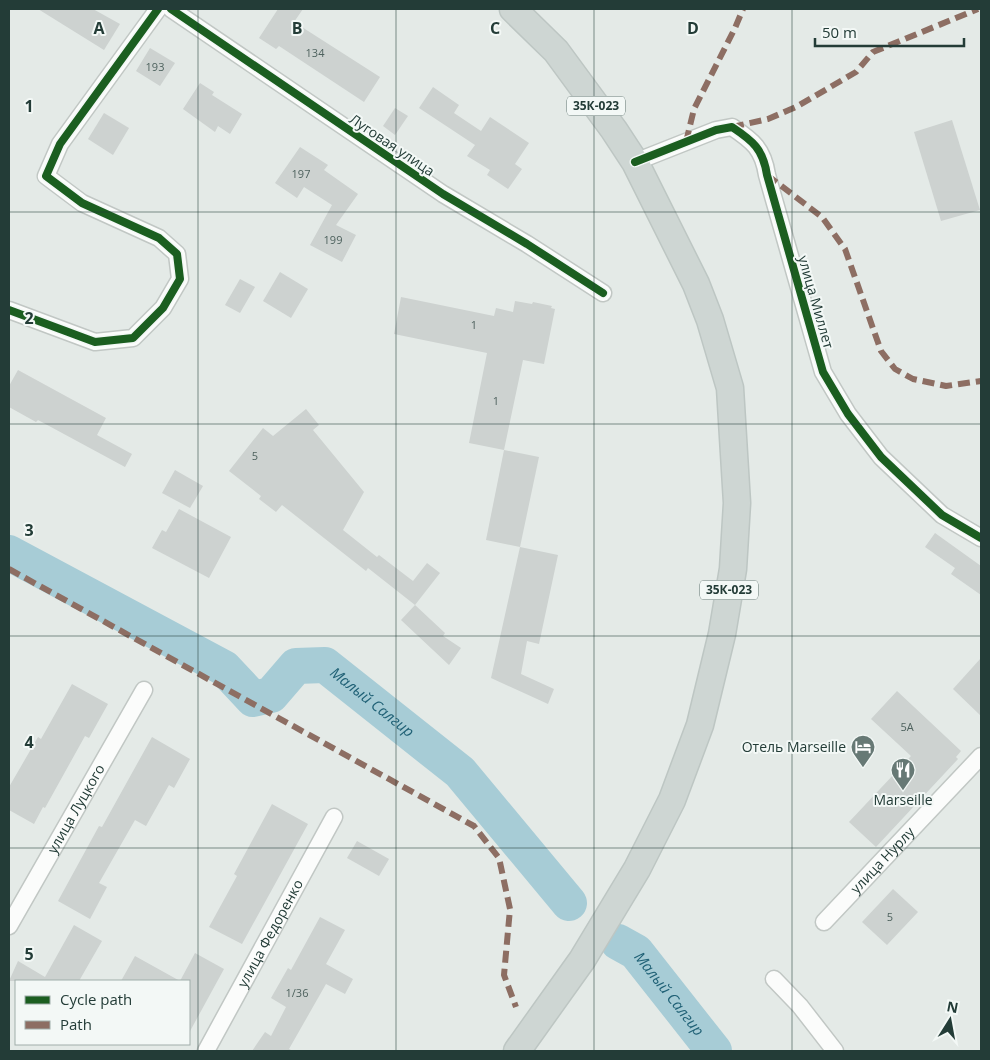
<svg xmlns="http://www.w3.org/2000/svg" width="990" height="1060" font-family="'Open Sans',sans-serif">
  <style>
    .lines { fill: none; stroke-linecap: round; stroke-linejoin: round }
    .river { stroke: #a7ccd6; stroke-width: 36 }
    .building { fill: #cdd2d0 }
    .street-casing { stroke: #c1c7c4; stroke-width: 19 }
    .primary-casing { stroke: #bdc6c3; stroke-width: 29 }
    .street { stroke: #fbfcfb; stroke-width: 16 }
    .primary { stroke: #ced6d3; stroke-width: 26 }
    .quiet { stroke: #8d6e63; stroke-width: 6; stroke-dasharray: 12 6; stroke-linecap: butt }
    .cycleway-casing { stroke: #f3f8f6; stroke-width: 11 }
    .cycleway { stroke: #1b5e20; stroke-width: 8 }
    .grid { fill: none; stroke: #233c37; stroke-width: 1; stroke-opacity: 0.55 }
    .labels { text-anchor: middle; stroke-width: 4; stroke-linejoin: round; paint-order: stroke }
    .number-label { font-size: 11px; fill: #4e625e }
    .shield { fill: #f3f8f6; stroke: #617470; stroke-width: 1 }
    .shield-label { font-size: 12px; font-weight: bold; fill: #233c37 }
    .street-label { font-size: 14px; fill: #233c37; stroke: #f3f8f6 }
    .poi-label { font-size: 14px; fill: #233c37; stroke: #f3f8f6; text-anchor: end }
    .water-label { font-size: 15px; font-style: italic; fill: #206176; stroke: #f3f8f6 }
    .grid-label { font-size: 16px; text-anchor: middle; font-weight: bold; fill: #233c37; stroke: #f3f8f6; stroke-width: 4; stroke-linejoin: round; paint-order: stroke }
  </style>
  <rect width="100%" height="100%" fill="#e4eae7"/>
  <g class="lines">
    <g class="river">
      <path id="s1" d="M9,553L224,668L253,699L271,695L296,666L325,665L460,772L569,903"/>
      <path id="s2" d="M618,942L636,952L714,1051"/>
    </g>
  </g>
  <g class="building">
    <path d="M38,9H93L120,24L104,50Z"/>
    <path d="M278,9H303L294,22L380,77L364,102L279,46L276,49L259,38Z"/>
    <path d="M150,48L175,63L160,86L136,71Z"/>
    <path d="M200,83L214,92L212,95L242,114L230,134L218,126L215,132L183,109Z"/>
    <path d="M433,87L459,105L454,113L481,131L490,117L529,143L515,164L522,169L508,189L487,175L490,170L467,156L475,145L419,108Z"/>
    <path d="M395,108L408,116L395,135L383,126Z"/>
    <path d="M104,113L129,128L113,155L88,139Z"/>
    <path d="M952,120L980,210L941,221L914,132Z"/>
    <path d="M300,147L328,165L324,170L358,194L336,225L356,235L342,262L310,245L332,205L304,187L297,198L275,183Z"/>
    <path d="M280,272L308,289L291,318L263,301Z"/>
    <path d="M240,279L255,287L240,313L225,305Z"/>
    <path d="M401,297L494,316L496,308L513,312L515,301L532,304L533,302L552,306L551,308L555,309L544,364L523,360L504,450L469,443L487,353L394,334Z"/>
    <path d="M18,370L106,418L97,435L132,454L125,467L38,420L36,422L9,407V386Z"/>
    <path d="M306,409L319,425L313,430L364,492L343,530L377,557L379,555L413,581L427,563L440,573L415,605L368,568L366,571L282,505L276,512L259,499L261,496L229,471L263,428L273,436Z"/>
    <path d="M504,450L539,457L520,547L486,540Z"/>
    <path d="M175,470L203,486L190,508L162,493Z"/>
    <path d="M179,509L231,537L209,578L152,548L162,530L166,532Z"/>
    <path d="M935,533L981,566V595L951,574L955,568L925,547Z"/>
    <path d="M520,547L558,555L539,644L527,641L521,674L554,689L548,704L491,678Z"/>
    <path d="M415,605L445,633L443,636L461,648L449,665L401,620Z"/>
    <path d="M981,658V716L953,689Z"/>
    <path d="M72,684L108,704L89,738L85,736L45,808L43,807L34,824L9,810V787L38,737L41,739Z"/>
    <path d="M897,691L961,751L956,757L958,759L876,847L849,822L911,756L871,719Z"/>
    <path d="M152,737L190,759L174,788L169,785L146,826L135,820L99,883L107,887L90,919L58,901L99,826L102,827Z"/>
    <path d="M272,804L308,824L242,944L209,927L237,876L234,874Z"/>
    <path d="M357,841L389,859L379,876L347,858Z"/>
    <path d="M893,889L918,912L887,945L862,922Z"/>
    <path d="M320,917L345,930L326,964L353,979L345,994L326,984L289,1049L293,1051H252L265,1032L271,1036L286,1007L271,998L288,968L291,970Z"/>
    <path d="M74,925L102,941L79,981H9L18,961L45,977Z"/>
    <path d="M195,953L224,969L189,1033V981H121L135,956L180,981Z"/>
  </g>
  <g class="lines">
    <defs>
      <g id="street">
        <path d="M171,9L443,194L527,244L603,293"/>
        <path d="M635,162L716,130L732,127C753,141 763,149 767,175L823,372L848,414L881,457L942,515L981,538"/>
        <path d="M9,310L95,342L133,338L163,308L180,279L177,254L159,238L82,203L46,176L60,144L158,9"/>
        <path id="s3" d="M824,922L981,756"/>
        <path id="s4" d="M9,926L144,690"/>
        <path d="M774,979L800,1006L835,1051"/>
        <path id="s5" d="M206,1051L334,817"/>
      </g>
      <path id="primary" d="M513,9L556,51L614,130L635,162L696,284L710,320L730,388L737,503L733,569L722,634L700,725L672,800L637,869L582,960L517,1051"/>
    </defs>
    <use href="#street" class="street-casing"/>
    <use href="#primary" class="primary-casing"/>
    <use href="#street" class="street"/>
    <use href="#primary" class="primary"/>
    <g class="quiet">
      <path d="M732,127L768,119L796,107L856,72L873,52L978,9"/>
      <path d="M686,142L694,109L735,28L743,9"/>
      <path d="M767,175L822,217L845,249L881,351L895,369L913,379L946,386L981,381"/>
      <path d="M9,569L474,826L499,858L510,909L504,975L516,1007"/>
    </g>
    <defs>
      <g id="cycleway">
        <path d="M171,9L443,194L527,244L603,293"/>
        <path d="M635,162L716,130L732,127C753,141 763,149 767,175L823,372L848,414L881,457L942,515L981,538"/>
        <path d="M9,310L95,342L133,338L163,308L180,279L177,254L159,238L82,203L46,176L60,144L158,9"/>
      </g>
    </defs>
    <use href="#cycleway" class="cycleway-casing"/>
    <use href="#cycleway" class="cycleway"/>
  </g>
  <path class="grid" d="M198,9V1051M396,9V1051M594,9V1051M792,9V1051M9,212H981M9,424H981M9,636H981M9,848H981"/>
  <defs>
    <symbol id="hotel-pin" viewBox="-11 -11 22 30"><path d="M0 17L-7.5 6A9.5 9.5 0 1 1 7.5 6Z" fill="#677975" stroke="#f3f8f6"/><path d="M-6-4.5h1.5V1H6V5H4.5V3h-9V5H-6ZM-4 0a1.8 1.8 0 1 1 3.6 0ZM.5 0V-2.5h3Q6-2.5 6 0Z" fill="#fff"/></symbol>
    <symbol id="restaurant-pin" viewBox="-11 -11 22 30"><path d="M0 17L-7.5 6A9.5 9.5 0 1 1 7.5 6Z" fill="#677975" stroke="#f3f8f6"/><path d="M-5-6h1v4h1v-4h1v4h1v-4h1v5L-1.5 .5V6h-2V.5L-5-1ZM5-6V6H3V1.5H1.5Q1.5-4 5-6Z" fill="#fff"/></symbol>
  </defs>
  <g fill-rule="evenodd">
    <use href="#hotel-pin" x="849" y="733" width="28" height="38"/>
    <use href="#restaurant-pin" x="889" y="756" width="28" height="38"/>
  </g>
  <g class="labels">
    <g class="number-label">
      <text x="315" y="57">134</text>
      <text x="155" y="71">193</text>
      <text x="301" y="178">197</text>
      <text x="333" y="244">199</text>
      <text x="474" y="329">1</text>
      <text x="496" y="405">1</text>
      <text x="255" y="460">5</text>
      <text x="907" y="731">5А</text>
      <text x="890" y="921">5</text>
      <text x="297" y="997">1/36</text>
    </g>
    <g class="shield">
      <rect x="567" y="96.5" width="58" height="19" rx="4"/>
      <rect x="700" y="580.5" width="58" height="19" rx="4"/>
    </g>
    <g class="shield-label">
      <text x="596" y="110">35К-023</text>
      <text x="729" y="594">35К-023</text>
    </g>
    <g class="street-label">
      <text transform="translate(392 145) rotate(34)" y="5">Луговая улица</text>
      <text transform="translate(816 302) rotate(74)" y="5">улица Миллет</text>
      <text dy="5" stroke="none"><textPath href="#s4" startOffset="135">улица Луцкого</textPath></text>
      <text dy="5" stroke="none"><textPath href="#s3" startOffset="85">улица Нурлу</textPath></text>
      <text dy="5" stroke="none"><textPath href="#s5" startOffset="134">улица Федоренко</textPath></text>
    </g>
    <g class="poi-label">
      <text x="846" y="752">Отель Marseille</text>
      <text x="903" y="805" text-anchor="middle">Marseille</text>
    </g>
    <g class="water-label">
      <text dy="5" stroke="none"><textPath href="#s1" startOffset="432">Малый Салгир</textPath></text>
      <text dy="5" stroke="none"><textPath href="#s2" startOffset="74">Малый Салгир</textPath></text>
    </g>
  </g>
  <g class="grid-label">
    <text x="99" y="34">A</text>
    <text x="297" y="34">B</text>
    <text x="495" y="34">C</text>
    <text x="693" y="34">D</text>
    <text x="29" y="112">1</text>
    <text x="29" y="324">2</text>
    <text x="29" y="536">3</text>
    <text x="29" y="748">4</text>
    <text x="29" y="960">5</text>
  </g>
  <rect width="990" height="1060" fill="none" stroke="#233c37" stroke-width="20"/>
  <rect x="15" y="980" width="175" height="65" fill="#f3f8f6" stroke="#a0adaa"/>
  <rect x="25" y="996" width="25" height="8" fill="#1b5e20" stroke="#a0adaa"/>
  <text x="60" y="1005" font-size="15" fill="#233c37">Cycle path</text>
  <rect x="25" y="1021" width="25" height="8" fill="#8d6e63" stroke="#a0adaa"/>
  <text x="60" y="1030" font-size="15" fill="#233c37">Path</text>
  <g transform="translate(950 1020) rotate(11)" stroke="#f3f8f6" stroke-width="4" paint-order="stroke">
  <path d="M0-4L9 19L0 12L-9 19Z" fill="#233c37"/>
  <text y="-8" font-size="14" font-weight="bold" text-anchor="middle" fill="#233c37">N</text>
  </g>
  <path d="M815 38v8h149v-8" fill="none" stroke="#233c37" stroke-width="2.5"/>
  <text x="822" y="38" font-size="15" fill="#233c37" stroke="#f3f8f6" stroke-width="4" paint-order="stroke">50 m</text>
</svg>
